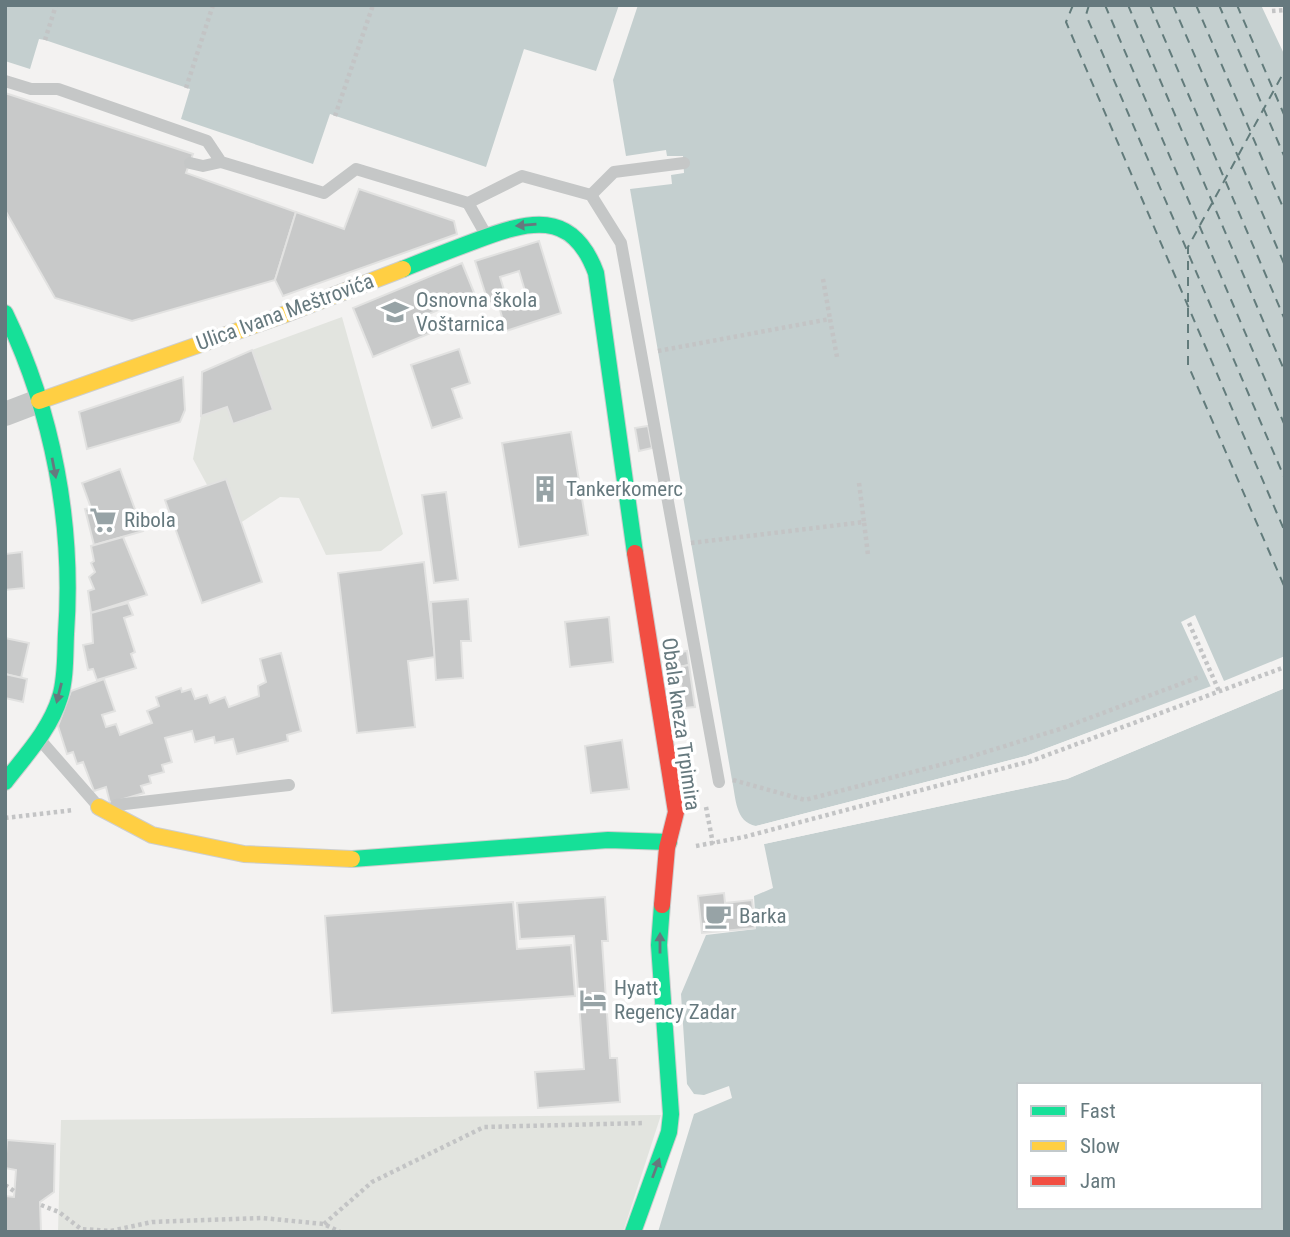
<svg xmlns="http://www.w3.org/2000/svg" width="1290" height="1237" font-family="'Roboto Condensed',sans-serif">
  <style>
    .green { fill: #e2e4df }
    .water { fill: #c4cfcf; fill-rule: evenodd }
    .pier { fill: #f3f2f1 }
    .lines { fill: none; stroke-linecap: round; stroke-linejoin: round }
    .ferry { stroke: #627b7b; stroke-width: 2; stroke-dasharray: 9 7; stroke-linecap: butt }
    .building { fill: #c8c9c9; stroke: #e2e2e1; stroke-width: 2 }
    .fast-casing { stroke: #cdcece; stroke-width: 18 }
    .slow-casing { stroke: #cdcece; stroke-width: 18 }
    .jam-casing { stroke: #cdcece; stroke-width: 18 }
    .path { stroke: #c3c4c5; stroke-width: 4.5; stroke-dasharray: 3.5 3.5; stroke-linecap: butt }
    .lane { stroke: #c5c7c7; stroke-width: 12 }
    .street { stroke: #c5c7c7; stroke-width: 24 }
    .fast { stroke: #16e098; stroke-width: 16 }
    .slow { stroke: #ffcf43; stroke-width: 16 }
    .jam { stroke: #f24e42; stroke-width: 16 }
    .oneway { fill: #66797e }
    .labels { text-anchor: middle; stroke-width: 7; stroke-linejoin: round; paint-order: stroke }
    .poi-label { font-size: 21px; fill: #66797e; stroke: #fff; text-anchor: start }
    .street-label { font-size: 21px; fill: #66797e; stroke: #fff }
  </style>
  <rect width="100%" height="100%" fill="#f3f2f1"/>
  <g class="green">
    <path d="M342,317L403,534L381,551L326,555L299,498L280,497L231,529L193,459L201,416L227,407L233,424L273,410L252,350Z"/>
    <path d="M661,1115L623,1232H58L61,1120Z"/>
  </g>
  <g class="water">
    <path d="M5,5H619L596,71L524,49L486,167L330,114L313,164L181,119L190,89L45,40L39,39L30,69L5,61Z"/>
    <path d="M638,5H1261L1285,56V656L1224,681L1195,615L1181,622L1211,687L1026,756L756,826C735,822 736,798 732,780L630,189L672,184L671,175L684,173L683,156H667L666,150L626,156L613,80Z"/>
    <path d="M1285,688V1232H658L694,1114L732,1098L729,1086L704,1095L694,1094L687,1084L681,994L706,935L756,929L754,896L773,888L764,844L1067,779ZM1019,1085H1260V1207H1019Z"/>
  </g>
  <g class="pier">
    <path d="M1214,685L1212,690L1027,759L758,830L756,826L1026,756Z"/>
    <path d="M1285,685V688L1067,779L764,844L763,841L1066,775Z"/>
  </g>
  <g class="lines">
    <g class="ferry">
      <path d="M1073,5L1066,22L1285,532"/>
      <path d="M1089,5L1086,15L1285,479"/>
      <path d="M1105,5L1285,426"/>
      <path d="M1128,5L1285,372"/>
      <path d="M1150,5L1285,320"/>
      <path d="M1173,5L1285,266"/>
      <path d="M1196,5L1285,212"/>
      <path d="M1219,5L1285,158"/>
      <path d="M1237,5L1285,117"/>
      <path d="M1188,302V247L1285,70"/>
      <path d="M1188,308V365L1285,588"/>
    </g>
  </g>
  <g class="building">
    <path d="M5,93L193,154L186,173L296,212L275,280L132,321L55,298L5,210Z"/>
    <path d="M359,189L454,221L457,234L283,296L275,280L296,212L344,229Z"/>
    <path d="M539,241L561,313L506,331L500,310L528,301L519,271L500,277L507,300L489,305L475,261Z"/>
    <path d="M462,263L475,295L426,315L433,332L373,357L353,308Z"/>
    <path d="M459,349L470,383L452,389L462,418L432,428L411,365Z"/>
    <path d="M252,350L273,410L233,424L227,407L201,416L202,372Z"/>
    <path d="M183,377L185,410L180,422L87,449L79,412Z"/>
    <path d="M648,426L652,448L639,451L635,428Z"/>
    <path d="M571,432L588,535L519,547L502,443Z"/>
    <path d="M120,469L143,531L94,545L85,509L91,508L82,483Z"/>
    <path d="M226,479L262,582L202,603L165,500Z"/>
    <path d="M446,492L458,580L434,583L422,495Z"/>
    <path d="M123,537L147,595L91,613L88,591L94,589L89,577L95,572L91,563L94,561L91,546Z"/>
    <path d="M5,539L6,554L22,552L24,588L5,590Z"/>
    <path d="M424,562L435,657L408,661L415,727L357,733L338,573Z"/>
    <path d="M468,599L471,641H461L463,678L436,680L431,602Z"/>
    <path d="M128,603L133,615L124,618L135,652L131,654L136,668L97,680L93,669L88,670L83,645L93,643L91,613Z"/>
    <path d="M609,617L613,662L570,667L565,622Z"/>
    <path d="M5,638L29,643L21,678L5,674Z"/>
    <path d="M687,651L689,665L679,667L675,653Z"/>
    <path d="M281,653L301,731L287,735L288,741L237,754L233,739L215,743L214,737L195,742L192,731L165,738L172,762L162,765L164,772L149,776L151,783L141,786L144,793L110,803L106,787L94,791L83,762L77,764L73,752L67,754L58,726L71,691L104,679L115,711L102,715L106,727L116,724L120,735L152,723L147,711L159,706L156,697L181,688L182,692L191,689L195,699L207,695L210,703L225,697L229,707L259,696L258,686L266,682L260,659Z"/>
    <path d="M689,665L695,707L684,708L679,667Z"/>
    <path d="M5,674L27,679L23,702L5,698Z"/>
    <path d="M622,740L629,789L591,793L585,746Z"/>
    <path d="M724,893L725,903L752,900L755,928L702,933L698,896Z"/>
    <path d="M605,897L608,941H602L610,1058H617L620,1102L538,1108L535,1072L584,1069L574,936L520,939L517,903Z"/>
    <path d="M513,902L517,949L571,945L575,996L332,1013L325,916Z"/>
    <path d="M7,1140L55,1144L54,1192L40,1202L41,1232H5V1196L14,1197L16,1170L5,1168Z"/>
  </g>
  <g class="lines">
    <defs>
      <g id="fast">
        <path d="M403,269C427,259 451,250 475,241C528,221 572,208 596,273L635,553"/>
        <path d="M5,313C53,412 74,524 66,634C65,654 66,678 60,697C50,730 25,756 5,782"/>
        <path d="M352,859L608,840L669,842"/>
        <path d="M633,1232L669,1132L671,1114L659,945L662,905"/>
      </g>
      <g id="slow">
        <path d="M39,401L283,315L403,269"/>
        <path d="M99,807L152,835L244,854L352,859"/>
      </g>
      <path id="jam" d="M635,553L676,812L667,848L662,905"/>
    </defs>
    <use href="#fast" class="fast-casing"/>
    <use href="#slow" class="slow-casing"/>
    <use href="#jam" class="jam-casing"/>
    <g class="path">
      <path d="M1272,11L1285,10"/>
      <path d="M45,40L56,5"/>
      <path d="M186,88L213,5"/>
      <path d="M335,116L373,5"/>
      <path d="M823,279L830,319"/>
      <path d="M658,351L830,319L837,357"/>
      <path d="M859,483L864,522"/>
      <path d="M691,543L864,522L868,555"/>
      <path d="M1189,623L1219,691"/>
      <path d="M733,780L805,800L963,759L1060,729L1199,677"/>
      <path d="M706,807L713,844"/>
      <path d="M5,818L74,810"/>
      <path d="M696,846L744,837L1031,761L1285,667"/>
      <path d="M5,1185L14,1191"/>
      <path d="M41,1205L59,1212L81,1229L110,1231L152,1222L262,1218L324,1224L340,1232"/>
      <path d="M324,1224L372,1182L484,1127L645,1123"/>
    </g>
    <g class="lane">
      <path d="M5,81L31,89H58L207,141L221,162L324,193L356,169L468,203L522,176L591,195L621,243L719,782"/>
      <path d="M190,163L203,166L221,162"/>
      <path d="M591,195L614,172L684,163"/>
      <path d="M468,203L485,233"/>
      <path d="M41,741L98,806"/>
      <path d="M116,805L289,785"/>
    </g>
    <path class="street" d="M5,414L39,401"/>
    <use href="#fast" class="fast"/>
    <use href="#slow" class="slow"/>
    <use href="#jam" class="jam"/>
  </g>
  <defs><path id="oneway-solid" d="M-6-.8H1V-3.2L6.5 0L1 3.2V.8H-6Z" transform="scale(1.75)"/></defs>
  <g class="oneway">
    <use href="#oneway-solid" transform="translate(526 225) rotate(175)"/>
    <use href="#oneway-solid" transform="translate(54 468) rotate(79)"/>
    <use href="#oneway-solid" transform="translate(59 693) rotate(104)"/>
    <use href="#oneway-solid" transform="translate(660 943) rotate(-90)"/>
    <use href="#oneway-solid" transform="translate(656 1168) rotate(-70)"/>
  </g>
  <defs>
    <symbol id="school-bare" viewBox="-9 -9 18 18"><path d="M0-5L7-2L0 1L-7-2ZM-4 1L0 2.5L4 1V4Q0 6-4 4Z" fill="#97a3a6" stroke="#fff" stroke-width="2.5" paint-order="stroke"/></symbol>
    <symbol id="building-bare" viewBox="-9 -9 18 18"><path d="M-4-6H4V6H1V3H-1V6H-4ZM-2.5-4.3h1.7v1.8h-1.7ZM.8-4.3h1.7v1.8H.8ZM-2.5-1h1.7V.8h-1.7ZM.8-1h1.7V.8H.8Z" fill="#97a3a6" stroke="#fff" stroke-width="2.5" paint-order="stroke"/></symbol>
    <symbol id="supermarket-bare" viewBox="-9 -9 18 18"><path d="M-6-5.5h2.5l.6 2H6L4.5 2H-2.5L-4.4-4H-6ZM-1.5 3.2a1.3 1.3 0 1 0 .1 0ZM3 3.2a1.3 1.3 0 1 0 .1 0Z" fill="#97a3a6" stroke="#fff" stroke-width="2.5" paint-order="stroke"/></symbol>
    <symbol id="cafe-bare" viewBox="-9 -9 18 18"><path d="M-5.5-4.5H6V0H3Q3 3.5 0 3.5H-2.5Q-5.5 3.5-5.5 0ZM3-3.2v2h1.7v-2ZM-6 4.5H4V6H-6Z" fill="#97a3a6" stroke="#fff" stroke-width="2.5" paint-order="stroke"/></symbol>
    <symbol id="hotel-bare" viewBox="-9 -9 18 18"><path d="M-6-4.5h1.5V1H6V5H4.5V3h-9V5H-6ZM-4 0a1.8 1.8 0 1 1 3.6 0ZM.5 0V-2.5h3Q6-2.5 6 0Z" fill="#97a3a6" stroke="#fff" stroke-width="2.5" paint-order="stroke"/></symbol>
  </defs>
  <g fill-rule="evenodd">
    <use href="#school-bare" x="376" y="293" width="38" height="38"/>
    <use href="#building-bare" x="526" y="470" width="38" height="38"/>
    <use href="#supermarket-bare" x="84" y="501" width="38" height="38"/>
    <use href="#cafe-bare" x="699" y="897" width="38" height="38"/>
    <use href="#hotel-bare" x="574" y="981" width="38" height="38"/>
  </g>
  <g class="labels">
    <g class="poi-label">
      <text x="416" y="307">Osnovna škola<tspan x="416" dy="24">Voštarnica</tspan></text>
      <text x="566" y="496">Tankerkomerc</text>
      <text x="124" y="527">Ribola</text>
      <text x="739" y="923">Barka</text>
      <text x="614" y="995">Hyatt<tspan x="614" dy="24">Regency Zadar</tspan></text>
    </g>
    <g class="street-label">
      <text transform="translate(285 312) rotate(-20)" y="7">Ulica Ivana Meštrovića</text>
      <text transform="translate(681 724) rotate(82)" y="7">Obala kneza Trpimira</text>
    </g>
  </g>
  <rect width="1290" height="1237" fill="none" stroke="#66797e" stroke-width="14"/>
  <rect x="1017" y="1083" width="245" height="126" fill="#ffffff" stroke="#c2c9cb" stroke-width="2"/>
  <rect x="1031" y="1106" width="35" height="10" fill="#16e098" stroke="#c2c9cb" stroke-width="2"/>
  <text x="1080" y="1118" font-size="21" fill="#66797e">Fast</text>
  <rect x="1031" y="1141" width="35" height="10" fill="#ffcf43" stroke="#c2c9cb" stroke-width="2"/>
  <text x="1080" y="1153" font-size="21" fill="#66797e">Slow</text>
  <rect x="1031" y="1176" width="35" height="10" fill="#f24e42" stroke="#c2c9cb" stroke-width="2"/>
  <text x="1080" y="1188" font-size="21" fill="#66797e">Jam</text>
</svg>
